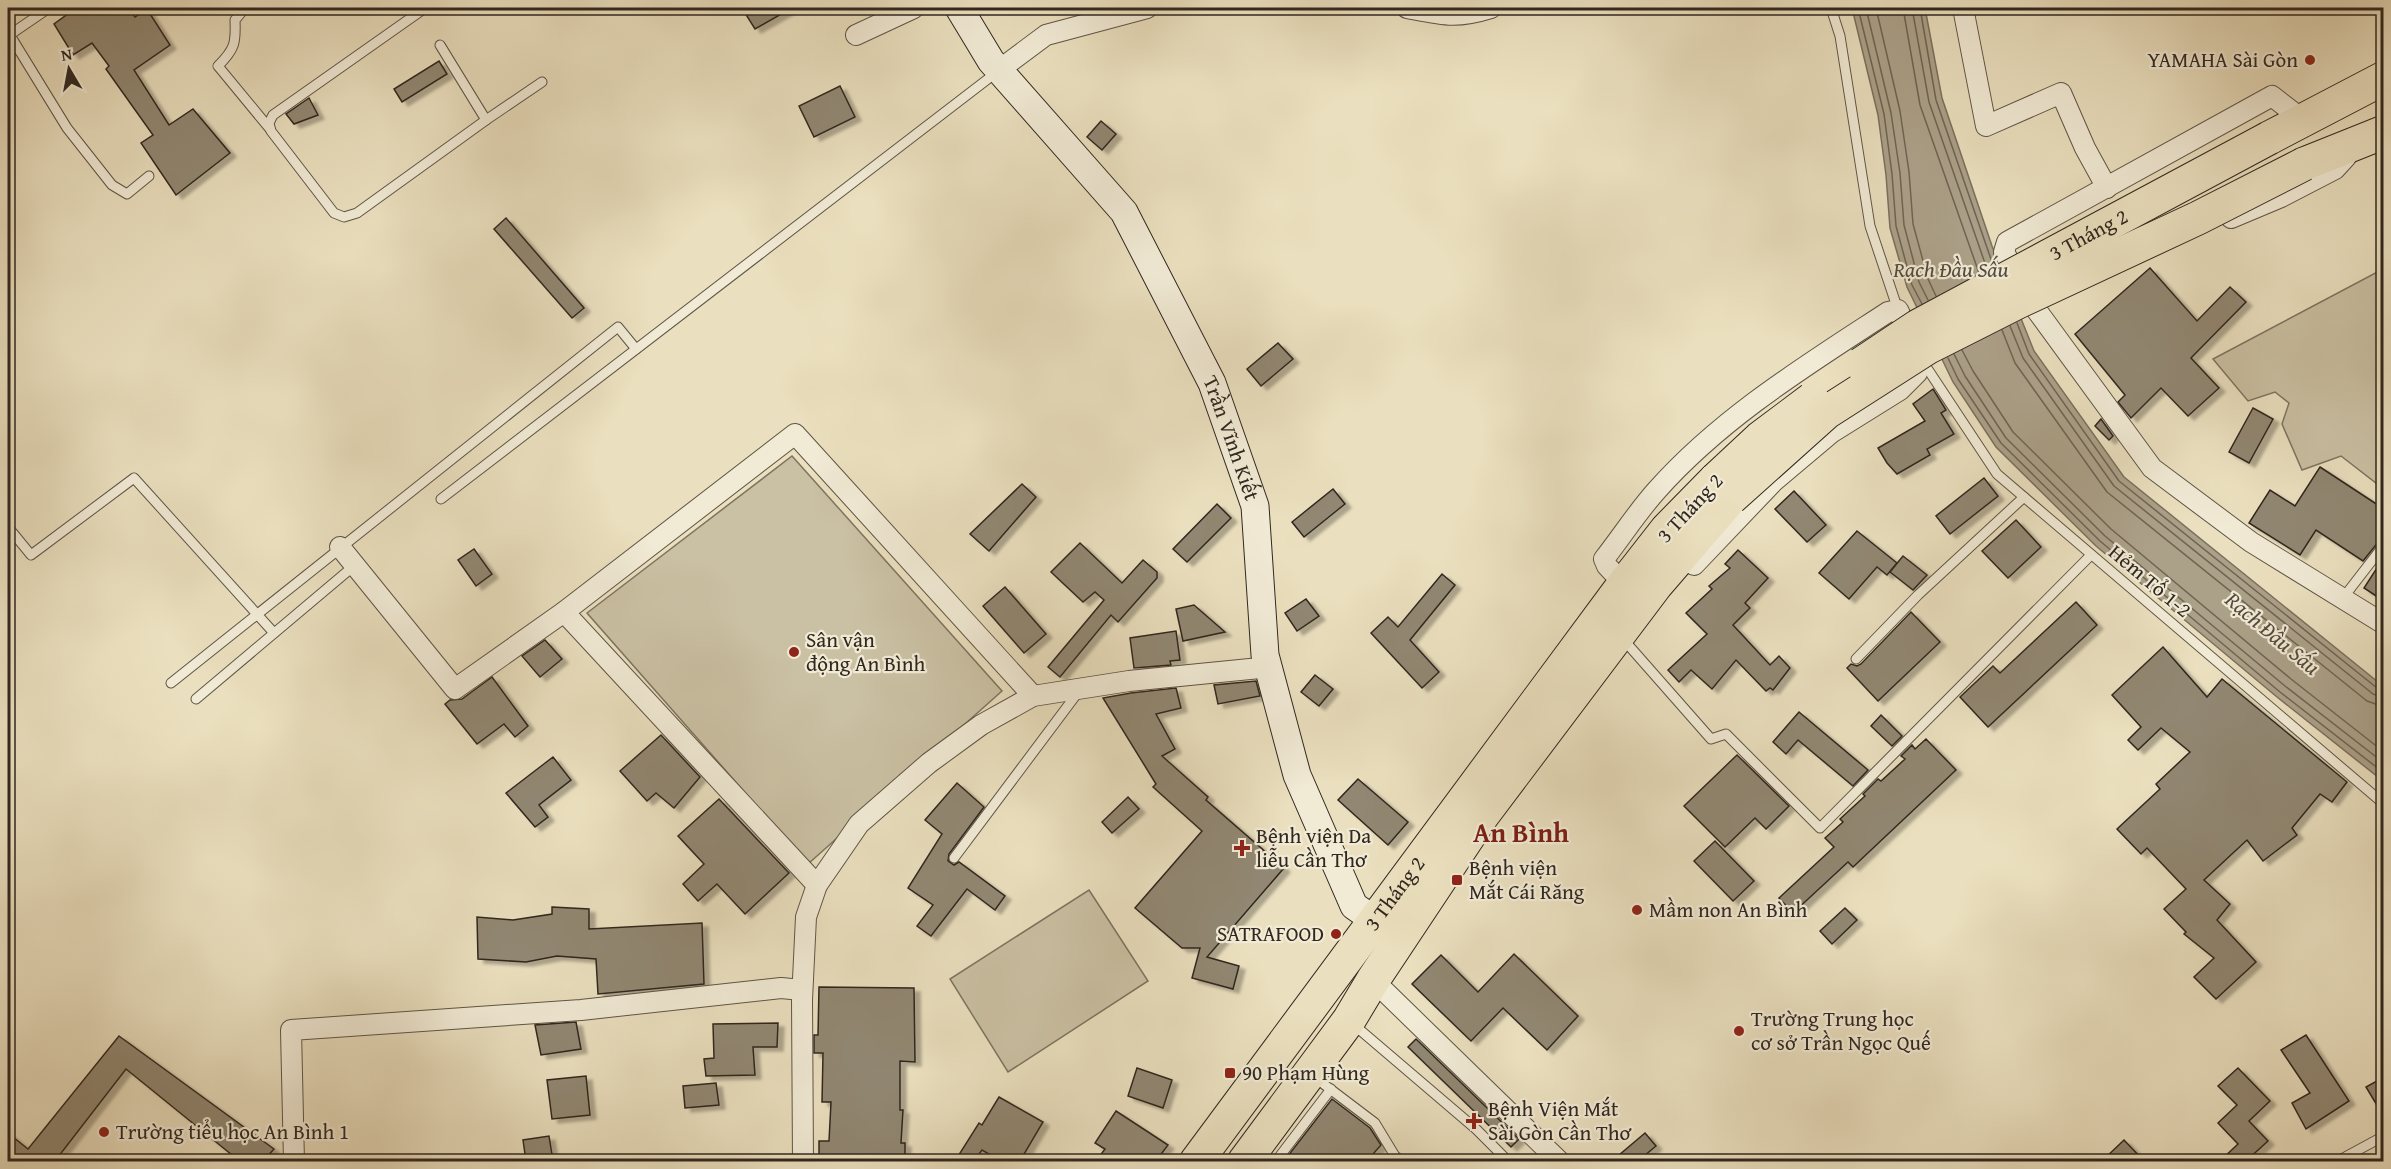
<svg xmlns="http://www.w3.org/2000/svg" width="2391" height="1169" font-family="'Gentium Book Plus',serif">
  <style>
    .green { fill: #cac0a3; stroke: #7d7461; stroke-width: 1.5 }
    .water { fill: #aba088; stroke: #7a705e; stroke-width: 1.5 }
    .lines { fill: none; stroke-linecap: round; stroke-linejoin: round }
    .shore { stroke: #6e6454; stroke-width: 1.5 }
    .building { fill: #918772; stroke: #30271f; stroke-width: 1.5; filter: url(#shadow) }
    .lane-casing { stroke: #5e5547; stroke-width: 11 }
    .street-casing { stroke: #5e5547; stroke-width: 22 }
    .secondary-casing { stroke: #30271f; stroke-width: 29 }
    .highway-casing { stroke: #30271f; stroke-width: 35 }
    .lane { stroke: #f1ead5; stroke-width: 9 }
    .street { stroke: #f1ead5; stroke-width: 20 }
    .secondary { stroke: #f1ead5; stroke-width: 27 }
    .highway { stroke: #eadfbe; stroke-width: 33 }
    .highway-bridge-casing { stroke: #30271f; stroke-width: 35; stroke-linecap: butt }
    .highway-bridge { stroke: #eadfbe; stroke-width: 33 }
    .poi-dot { fill: #8f2418; stroke: #f1ead5; stroke-width: 2 }
    .labels { text-anchor: middle; stroke-width: 4.5; stroke-linejoin: round; paint-order: stroke }
    .poi-label { font-size: 21px; fill: #30271f; stroke: #f1ead5; text-anchor: start }
    .street-label { font-size: 21px; fill: #30271f; stroke: #f1ead5 }
    .water-label { font-size: 22px; font-style: italic; fill: #554b3e; stroke: #f1ead5 }
    .district-label { font-size: 27px; font-weight: bold; fill: #7a1f14; stroke: #f1ead5 }
  </style>
  <defs>
    <filter id="shadow"><feDropShadow dx="6" dy="4" stdDeviation="1.5" flood-color="#0004"/></filter>
  </defs>
  <rect width="100%" height="100%" fill="#eadfbe"/>
  <filter id="stains"><feTurbulence type="fractalNoise" baseFrequency=".00333" numOctaves="4"/><feColorMatrix values="0 0 0 0 .2 0 0 0 0 .09 0 0 0 0 .02 0 0 0 .5 -.17"/></filter>
  <radialGradient id="worn" r=".72"><stop offset=".6" stop-color="#630" stop-opacity="0"/><stop offset="1" stop-color="#630" stop-opacity=".3"/></radialGradient>
  <g class="green">
    <path d="M2383,269V479L2376,483L2341,456L2302,470L2282,424L2289,403L2275,392L2248,401L2213,359Z"/>
    <path d="M792,456L1002,691L808,864L587,613Z"/>
    <path d="M1089,890L1148,981L1008,1072L950,979Z"/>
  </g>
  <path class="water" d="M1852,8H1925L1942,98L1992,246L2034,351L2124,477L2383,686V781L2277,697L2096,546L1996,447L1953,382L1907,287L1890,228L1886,175L1878,115Z"/>
  <g class="lines">
    <g class="shore">
      <path d="M1858,8L1884,114L1892,174L1896,226L1912,285L1922,304"/>
      <path d="M1866,8L1891,113L1900,173L1904,225L1919,282L1928,300"/>
      <path d="M1876,8L1900,111L1909,172L1913,224L1928,279L1936,296"/>
      <path d="M1903,8L1920,105L1979,273"/>
      <path d="M1912,8L1929,102L1987,269"/>
      <path d="M1920,8L1936,100L1993,265"/>
      <path d="M2017,323L2029,354L2119,481L2377,688L2384,690"/>
      <path d="M2010,326L2023,358L2114,486L2373,694L2384,698"/>
      <path d="M2002,330L2015,363L2107,492L2367,701L2384,707"/>
      <path d="M1962,350L1973,371L2013,432L2111,529L2291,679L2384,752"/>
      <path d="M1954,354L1965,376L2006,438L2105,536L2285,686L2384,763"/>
      <path d="M1948,358L1958,379L2001,443L2100,541L2280,692L2384,773"/>
    </g>
  </g>
  <g class="building">
    <path d="M76,8H128L135,17L147,9L170,45L134,70L169,125L193,109L230,153L176,195L141,143L153,135L106,69L109,66L92,43L73,55L54,24Z"/>
    <path d="M753,8H792L755,29L745,13Z"/>
    <path d="M439,61L447,74L402,102L394,89Z"/>
    <path d="M840,86L855,117L814,137L799,106Z"/>
    <path d="M309,98L318,115L294,124L286,114Z"/>
    <path d="M1101,121L1116,134L1102,150L1087,137Z"/>
    <path d="M506,218L584,308L572,318L494,229Z"/>
    <path d="M2150,268L2197,321L2230,287L2246,302L2191,358L2219,388L2188,416L2161,388L2131,418L2118,402L2125,395L2075,334Z"/>
    <path d="M1278,343L1293,359L1261,386L1247,369Z"/>
    <path d="M1933,389L1946,410L1941,413L1954,434L1927,449L1930,455L1897,474L1887,463L1878,448L1925,421L1913,404Z"/>
    <path d="M2253,408L2273,419L2249,463L2229,452Z"/>
    <path d="M2101,419L2113,436L2109,440L2095,426Z"/>
    <path d="M2320,467L2384,509V538L2379,541L2363,561L2316,530L2300,555L2249,523L2270,490L2295,506Z"/>
    <path d="M1984,478L1998,496L1950,534L1936,516Z"/>
    <path d="M1022,484L1036,497L989,551L970,534Z"/>
    <path d="M1333,489L1345,504L1304,537L1292,522Z"/>
    <path d="M1794,491L1826,525L1807,542L1775,509Z"/>
    <path d="M1217,504L1231,518L1187,562L1173,549Z"/>
    <path d="M2016,520L2041,547L2008,578L1982,551Z"/>
    <path d="M1857,531L1897,563L1887,575L1877,567L1849,599L1819,573Z"/>
    <path d="M1080,543L1122,583L1143,560L1157,572V578L1118,622L1111,615L1060,677L1048,667L1104,600L1095,592L1083,602L1051,572Z"/>
    <path d="M474,549L492,574L476,586L458,560Z"/>
    <path d="M1738,550L1768,578L1745,603L1750,608L1733,625L1770,665L1779,656L1790,668L1773,690L1770,688L1766,691L1736,660L1712,689L1691,670L1679,682L1668,670L1707,634L1686,613L1712,589L1709,586L1730,568L1725,564Z"/>
    <path d="M1903,556L1927,575L1913,590L1890,572Z"/>
    <path d="M2384,557V601L2364,588Z"/>
    <path d="M1442,574L1455,585L1410,640L1439,672L1422,688L1371,633L1388,617L1398,627Z"/>
    <path d="M1005,587L1046,634L1024,653L983,606Z"/>
    <path d="M1306,599L1319,616L1297,631L1285,613Z"/>
    <path d="M2076,602L2097,625L1988,727L1960,697L1993,666L2000,673Z"/>
    <path d="M1194,605L1225,632L1183,641L1176,609Z"/>
    <path d="M1911,612L1940,642L1878,701L1847,668L1851,664L1857,666L1861,664Z"/>
    <path d="M1176,631L1180,660L1170,661L1171,665L1134,668L1130,638Z"/>
    <path d="M545,640L562,659L540,677L522,656Z"/>
    <path d="M2163,647L2207,697L2222,679L2347,782L2332,802L2320,794L2292,828L2297,835L2263,861L2247,840L2204,880L2230,904L2217,920L2256,962L2216,999L2194,977L2214,958L2184,934L2186,932L2164,909L2186,889L2147,848L2141,854L2117,829L2160,789L2156,784L2190,752L2161,728L2138,750L2128,740L2141,727L2112,695Z"/>
    <path d="M1315,675L1333,689L1319,706L1301,692Z"/>
    <path d="M492,677L528,726L515,737L504,724L477,744L445,704L450,700L462,699Z"/>
    <path d="M1256,681L1260,696L1218,704L1214,685Z"/>
    <path d="M1176,688L1181,708L1156,714L1175,749L1162,756L1208,797L1206,800L1284,868L1207,957L1239,966L1233,989L1192,978L1200,948H1182L1135,908L1202,831L1153,787L1156,784L1103,698L1131,693Z"/>
    <path d="M1799,712L1868,770L1853,786L1798,740L1786,754L1773,742Z"/>
    <path d="M1881,715L1902,736L1892,746L1871,726Z"/>
    <path d="M661,735L700,777L674,808L656,793L647,801L620,771Z"/>
    <path d="M1926,739L1956,770L1853,867L1848,862L1793,913L1779,898L1834,847L1825,838L1843,822L1840,819L1865,796L1863,794L1878,779L1881,781L1905,759L1901,756L1912,745L1915,749Z"/>
    <path d="M1737,755L1789,806L1766,829L1755,818L1725,847L1684,806Z"/>
    <path d="M553,757L571,780L539,805L548,817L535,827L506,793Z"/>
    <path d="M1358,779L1408,822L1388,845L1338,800Z"/>
    <path d="M957,783L984,807L949,854L948,861L954,865L959,862L1005,896L995,910L967,889L931,936L917,926L933,905L908,888L942,834L925,820Z"/>
    <path d="M1128,797L1139,809L1112,833L1102,822Z"/>
    <path d="M719,799L789,873L745,914L717,884L698,901L683,884L704,864L678,836Z"/>
    <path d="M1715,841L1754,881L1733,901L1694,861Z"/>
    <path d="M552,907L589,909V929L702,923L704,984L598,994L596,959L557,956L526,962L478,959L477,917L513,920L552,914Z"/>
    <path d="M1845,908L1857,920L1832,944L1820,931Z"/>
    <path d="M1514,954L1578,1016L1547,1050L1503,1008L1471,1041L1412,984L1441,955L1478,992Z"/>
    <path d="M819,987L914,988L915,1062L900,1061V1110H903L901,1143H905V1161H819V1141H829L831,1102H822L823,1053H814V1035H818Z"/>
    <path d="M576,1022L581,1049L541,1055L535,1025Z"/>
    <path d="M778,1023L777,1047H753L755,1075L706,1076L704,1059L714,1058L713,1024Z"/>
    <path d="M2306,1035L2349,1101L2306,1129L2292,1103L2310,1093L2281,1050Z"/>
    <path d="M119,1036L274,1149L263,1161H227L232,1155L126,1069L55,1161H8V1133L28,1149Z"/>
    <path d="M1416,1039L1519,1139L1511,1147L1408,1047Z"/>
    <path d="M1137,1068L1172,1080L1163,1108L1128,1096Z"/>
    <path d="M2238,1068L2270,1101L2249,1121L2268,1141L2246,1161H2220L2238,1144L2218,1123L2237,1105L2218,1086Z"/>
    <path d="M586,1076L590,1115L552,1119L547,1080Z"/>
    <path d="M2384,1077V1117L2366,1087Z"/>
    <path d="M716,1083L719,1105L685,1108L683,1086Z"/>
    <path d="M999,1097L1043,1122L1020,1161H1001L982,1150L974,1161H955L979,1123L982,1125Z"/>
    <path d="M1332,1099L1370,1128L1381,1145L1367,1161H1284Z"/>
    <path d="M1116,1111L1168,1145L1156,1161H1096L1105,1149L1095,1143Z"/>
    <path d="M1645,1133L1656,1146L1638,1161H1612Z"/>
    <path d="M549,1136L553,1161H526L523,1140Z"/>
    <path d="M2124,1140L2144,1161H2102Z"/>
  </g>
  <g class="lines">
    <defs>
      <g id="lane">
        <path d="M245,8L235,20C236,43 235,49 218,66L270,129"/>
        <path d="M425,8L273,115L269,123L271,131L334,213L344,217L357,213L486,120"/>
        <path d="M1831,8L1840,36L1870,226L1898,310"/>
        <path d="M8,32L67,128L112,185L127,194L149,176"/>
        <path d="M8,36L49,8"/>
        <path d="M440,45L486,120L542,82"/>
        <path d="M1923,362L1997,474L2384,804"/>
        <path d="M441,499L997,72"/>
        <path d="M8,527L31,555L134,478L274,633"/>
        <path d="M2343,598L2384,545"/>
        <path d="M1623,639L1711,739L1726,734L1820,828L2091,555"/>
        <path d="M1856,659L1918,595L2024,497"/>
        <path d="M171,683L618,327L636,349"/>
        <path d="M196,699L355,565"/>
        <path d="M954,858L1079,691"/>
        <path d="M1353,1024L1476,1129L1509,1162"/>
        <path d="M1313,1076L1375,1123L1395,1156L1403,1162"/>
        <path d="M1276,1161L1331,1089"/>
        <path d="M2336,1162L2384,1136"/>
      </g>
      <g id="street">
        <path d="M1407,8C1443,15 1456,19 1491,8"/>
        <path d="M1963,8L1986,126L2061,93L2085,148L2107,188"/>
        <path d="M856,35L914,8"/>
        <path d="M999,70L1046,35L1147,8"/>
        <path d="M2303,120L2272,96L2007,242L2004,252L2035,308L2152,468L2251,542L2384,624"/>
        <path d="M2231,218L2281,197L2335,169L2346,157L2347,150"/>
        <path d="M340,547L455,689L564,612L795,434L1033,696"/>
        <path d="M1624,584L1607,566L1604,559C1622,536 1638,511 1657,490C1722,417 1807,365 1888,312L1898,310L1922,361L1917,373L1900,390L1831,433L1774,481L1694,565"/>
        <path d="M564,612L817,885"/>
        <path d="M1373,980L1560,1162"/>
        <path d="M294,1162L291,1030L581,1010L781,988L802,990"/>
        <path d="M803,1162L802,1000L806,917L817,885L859,824L929,763L981,725L1033,696L1129,681L1270,667"/>
      </g>
      <g id="secondary">
        <path id="s1" d="M959,8L991,61L1124,212L1212,383L1255,506L1265,655L1297,775L1354,906L1376,921"/>
      </g>
      <g id="highway">
        <path d="M2269,138L2384,78"/>
        <path d="M2304,164L2384,132"/>
        <path id="s2" d="M1196,1162L1624,584L1667,529L1716,479"/>
        <path d="M1244,1162L1349,1020L1373,980L1482,816L1656,585L1731,498"/>
      </g>
    </defs>
    <use href="#lane" class="lane-casing"/>
    <use href="#street" class="street-casing"/>
    <use href="#secondary" class="secondary-casing"/>
    <use href="#highway" class="highway-casing"/>
    <use href="#lane" class="lane"/>
    <use href="#street" class="street"/>
    <use href="#secondary" class="secondary"/>
    <use href="#highway" class="highway"/>
    <defs>
      <g id="highway-bridge">
        <path id="s3" d="M1861,364L1918,326L2269,138"/>
        <path d="M1716,479L1760,438L1812,399"/>
        <path d="M1731,498L1827,412L1927,348L2018,302L2198,218L2304,164"/>
      </g>
    </defs>
    <use href="#highway-bridge" class="highway-bridge-casing"/>
    <use href="#highway-bridge" class="highway-bridge"/>
  </g>
  <g class="poi-dot">
    <circle cx="2310" cy="60" r="6"/>
    <circle cx="794" cy="652" r="6"/>
    <path d="M1239 839h6v6h6v6h-6v6h-6v-6h-6v-6h6z"/>
    <rect x="1451" y="874" width="12" height="12" rx="3"/>
    <circle cx="1637" cy="910" r="6"/>
    <circle cx="1336" cy="934" r="6"/>
    <circle cx="1739" cy="1031" r="6"/>
    <rect x="1224" y="1067" width="12" height="12" rx="3"/>
    <path d="M1471 1112h6v6h6v6h-6v6h-6v-6h-6v-6h6z"/>
    <circle cx="104" cy="1132" r="6"/>
  </g>
  <g class="labels">
    <g class="poi-label">
      <text x="2298" y="67" text-anchor="end">YAMAHA Sài Gòn</text>
      <text x="806" y="647">Sân vận<tspan x="806" dy="24">động An Bình</tspan></text>
      <text x="1256" y="843">Bệnh viện Da<tspan x="1256" dy="24">liễu Cần Thơ</tspan></text>
      <text x="1469" y="875">Bệnh viện<tspan x="1469" dy="24">Mắt Cái Răng</tspan></text>
      <text x="1649" y="917">Mầm non An Bình</text>
      <text x="1324" y="941" text-anchor="end">SATRAFOOD</text>
      <text x="1751" y="1026">Trường Trung học<tspan x="1751" dy="24">cơ sở Trần Ngọc Quế</tspan></text>
      <text x="1242" y="1080">90 Phạm Hùng</text>
      <text x="1488" y="1116">Bệnh Viện Mắt<tspan x="1488" dy="24">Sài Gòn Cần Thơ</tspan></text>
      <text x="116" y="1139">Trường tiểu học An Bình 1</text>
    </g>
    <g class="street-label">
      <text dy="7" stroke="none"><textPath href="#s3" startOffset="262">3 Tháng 2</textPath></text>
      <text dy="7" stroke="none"><textPath href="#s1" startOffset="514">Trần Vĩnh Kiết</textPath></text>
      <text transform="translate(1690 508) rotate(-47)" y="7">3 Tháng 2</text>
      <text transform="translate(2150 581) rotate(40)" y="7">Hẻm Tổ 1-2</text>
      <text dy="7" stroke="none"><textPath href="#s2" startOffset="334">3 Tháng 2</textPath></text>
    </g>
    <g class="water-label">
      <text x="1951" y="277">Rạch Đầu Sấu</text>
      <text transform="translate(2273 633) rotate(40)" y="8">Rạch Đầu Sấu</text>
    </g>
    <g class="district-label">
      <text x="1521" y="842">An Bình</text>
    </g>
  </g>
  <rect width="2391" height="1169" fill="none" stroke="#eadfbe" stroke-width="30"/>
  <rect x="9" y="9" width="2373" height="1151" fill="none" stroke="#30271f" stroke-width="3"/>
  <rect x="15" y="15" width="2361" height="1139" fill="none" stroke="#30271f" stroke-width="1.5"/>
  <g transform="translate(69 69) rotate(350)" stroke="#f1ead5" stroke-width="4.5" paint-order="stroke">
  <path d="M0-4.5L10 22L0 15L-10 22Z" fill="#30271f"/>
  <text y="-9" font-size="16" font-weight="bold" text-anchor="middle" fill="#30271f">N</text>
  </g>
  <rect width="100%" height="100%" filter="url(#stains)"/>
  <rect width="100%" height="100%" fill="url(#worn)"/>
</svg>
